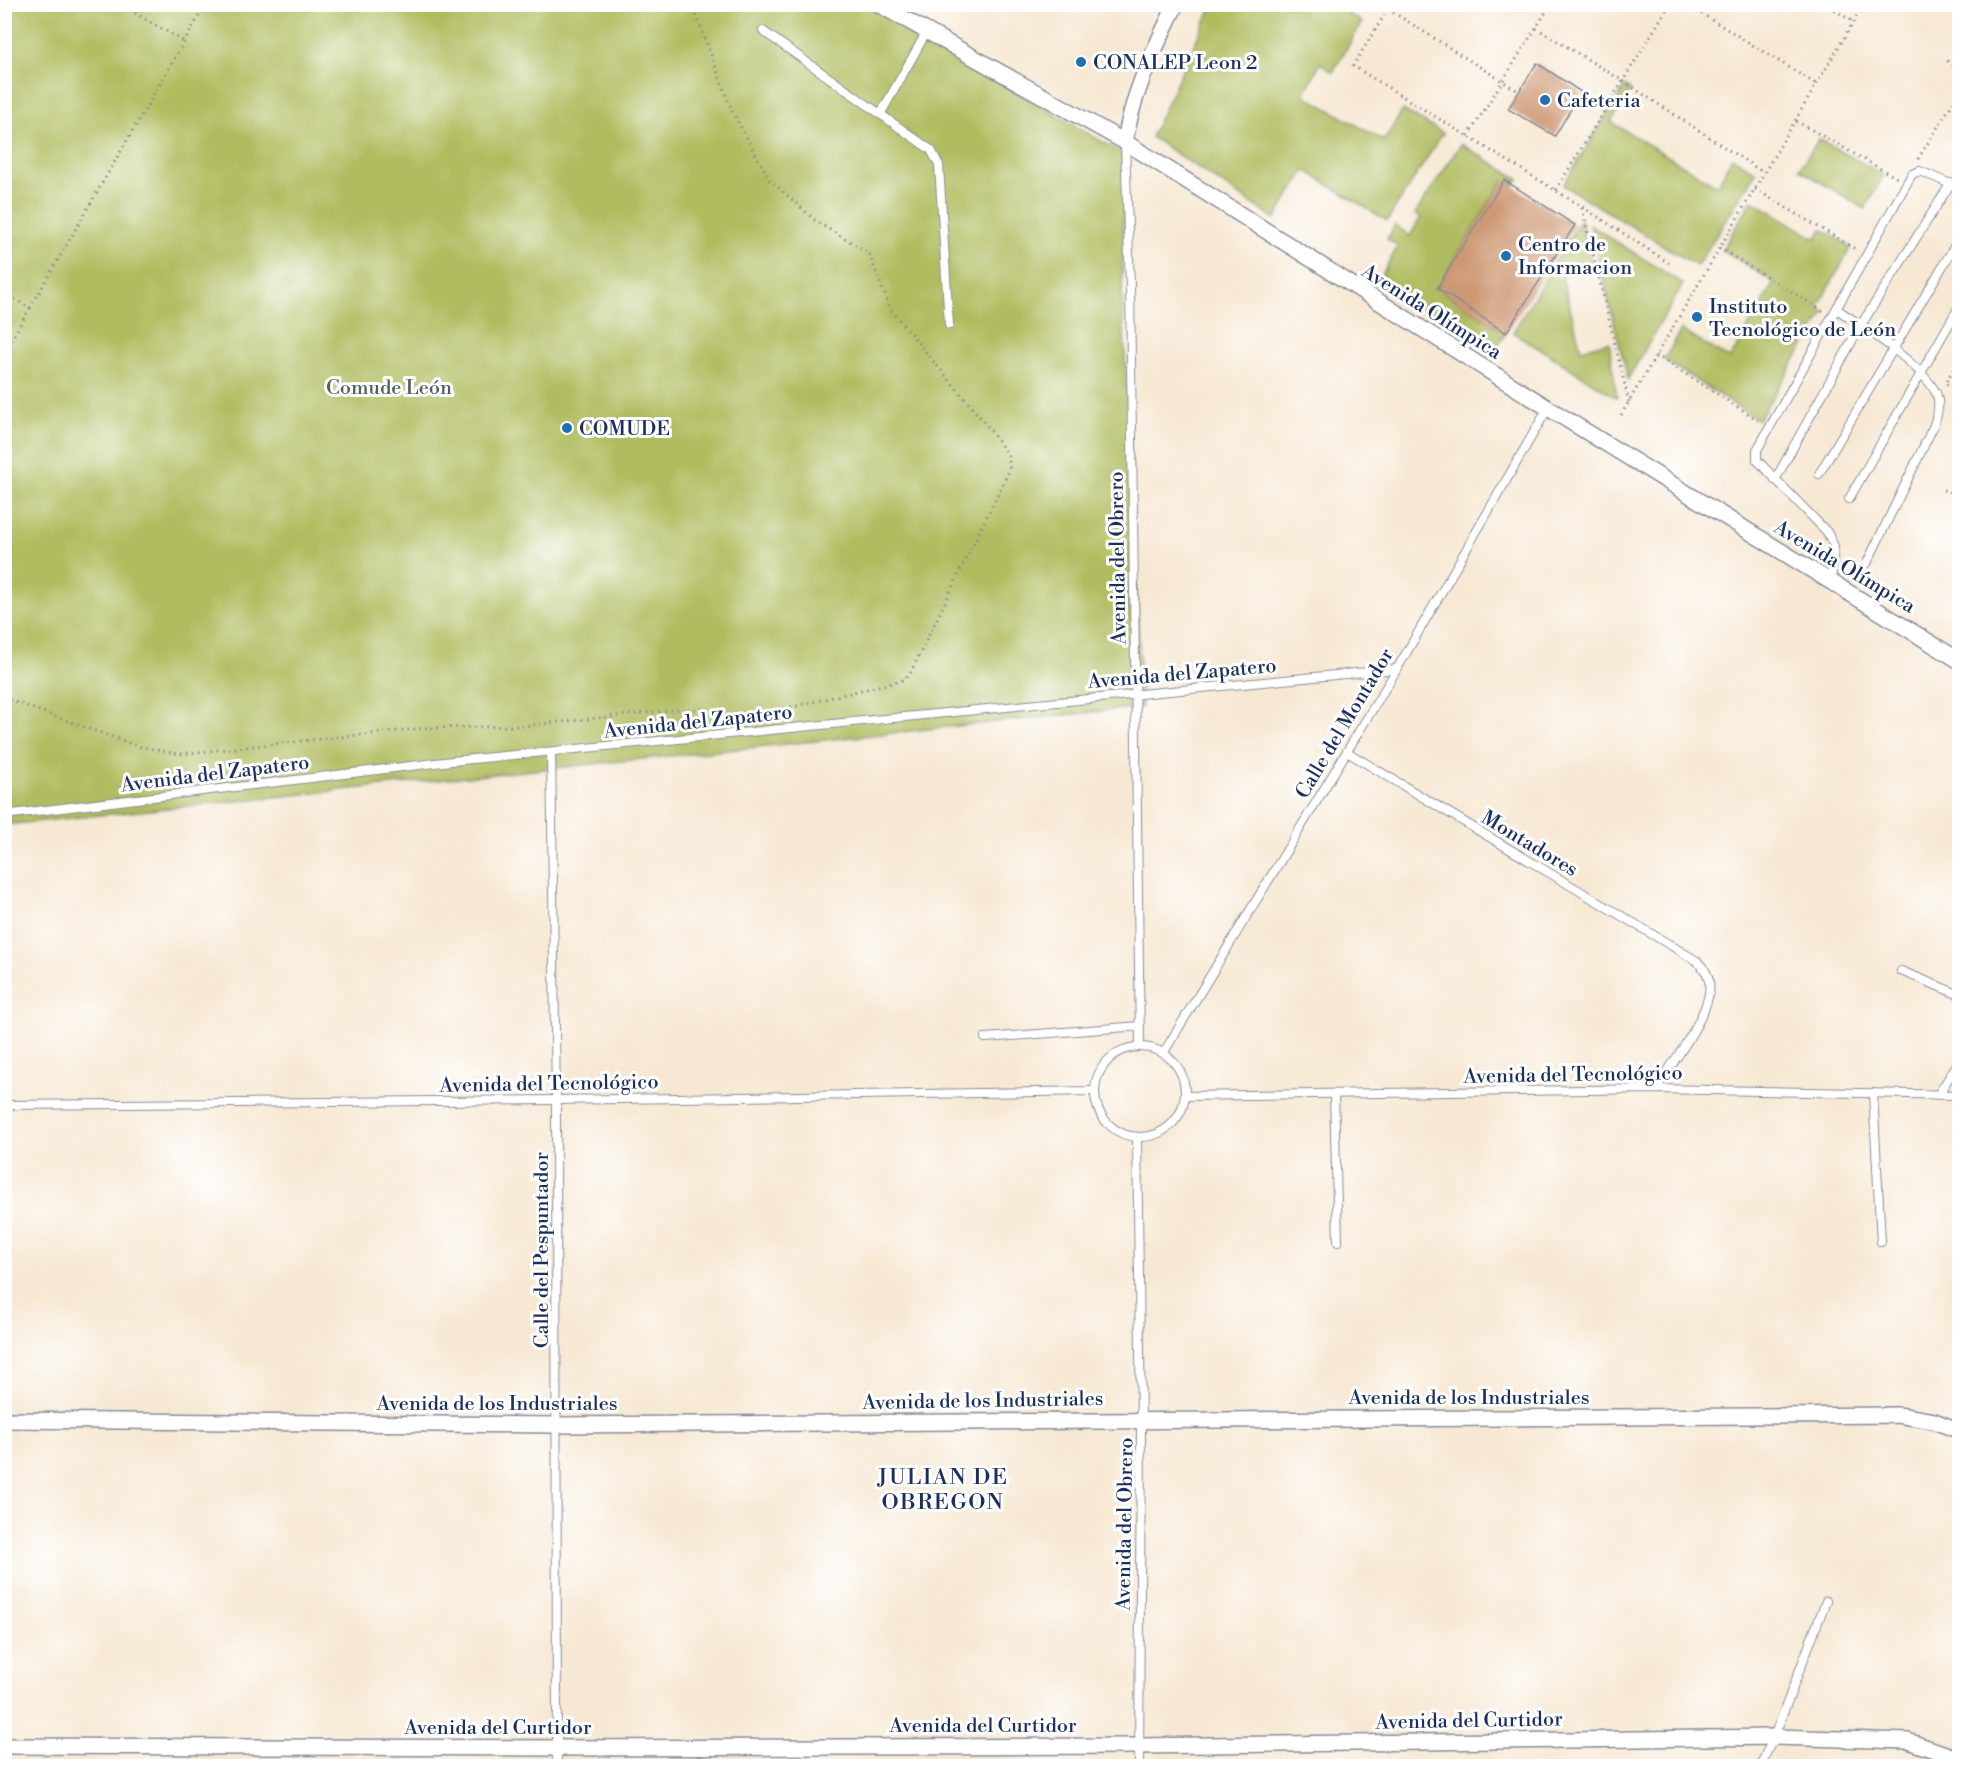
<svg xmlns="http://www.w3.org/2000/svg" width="1964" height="1771" font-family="'Libre Bodoni',serif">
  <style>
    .green { fill: #b0bc5e; stroke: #66765e; stroke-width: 1.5 }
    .building { fill: #cd9975 }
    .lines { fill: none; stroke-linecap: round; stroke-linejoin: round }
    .lane-casing { stroke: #898c98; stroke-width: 10 }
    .street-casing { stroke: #898c98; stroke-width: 18 }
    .path { stroke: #898c98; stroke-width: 3; stroke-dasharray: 1.5 4.5; stroke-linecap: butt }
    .lane { stroke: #fff; stroke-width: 8 }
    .street { stroke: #fff; stroke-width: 15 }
    .poi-dot { fill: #1f6fb2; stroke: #fff; stroke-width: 2 }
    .labels { text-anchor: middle; stroke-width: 6; stroke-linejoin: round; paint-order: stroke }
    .poi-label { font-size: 20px; fill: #1b2f5e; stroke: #fff; text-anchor: start }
    .street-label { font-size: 20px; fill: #1b2f5e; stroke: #fff }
    .park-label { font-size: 20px; fill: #4f605e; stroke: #fff }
    .quarter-label { font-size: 22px; letter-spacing: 1.5px; fill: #1b2f5e; stroke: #fff }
  </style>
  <rect width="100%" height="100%" fill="#fff"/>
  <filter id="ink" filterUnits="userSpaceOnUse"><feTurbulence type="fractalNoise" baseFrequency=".0167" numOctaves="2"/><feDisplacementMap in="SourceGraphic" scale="12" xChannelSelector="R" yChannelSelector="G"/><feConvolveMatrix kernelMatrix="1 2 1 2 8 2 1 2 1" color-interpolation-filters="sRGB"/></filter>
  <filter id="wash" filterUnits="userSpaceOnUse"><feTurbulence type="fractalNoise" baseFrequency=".008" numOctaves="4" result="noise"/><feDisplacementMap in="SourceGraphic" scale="24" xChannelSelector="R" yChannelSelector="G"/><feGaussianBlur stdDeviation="1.35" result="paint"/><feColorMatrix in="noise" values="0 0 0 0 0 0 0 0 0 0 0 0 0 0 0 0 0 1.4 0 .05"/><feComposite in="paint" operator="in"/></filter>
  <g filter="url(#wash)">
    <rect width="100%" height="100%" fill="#f7e8d3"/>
    <g class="green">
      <path d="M1213,4L1334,5L1362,22L1333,72L1320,63L1304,95L1384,141L1403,110L1443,133L1387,221L1305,170L1275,219L1151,137Z"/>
      <path d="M4,5H866L1115,149L1125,157L1122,290L1142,707L5,825Z"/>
      <path d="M1625,86L1631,90L1611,122L1717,186L1732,157L1756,172L1697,266L1563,185Z"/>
      <path d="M1819,139L1884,175L1865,209L1799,169Z"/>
      <path d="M1461,144L1519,179L1513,186L1503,181L1437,288L1506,333L1493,353L1378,282L1398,246L1387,239L1395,225L1410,236L1421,217L1415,214Z"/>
      <path d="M1752,200L1816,239L1822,229L1851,247L1818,307L1825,312L1758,420L1664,360L1681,330L1730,359L1774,282L1722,250Z"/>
      <path d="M1581,219L1592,268L1562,276L1581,349L1609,342L1617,398L1513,332Z"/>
      <path d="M1590,225L1683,284L1628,379Z"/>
    </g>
    <g id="blocks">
      <g class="building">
        <path d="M1537,63L1581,92L1555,136L1508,109Z"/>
        <path d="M1504,180L1575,225L1506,333L1437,288Z"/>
      </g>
    </g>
  </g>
  <g filter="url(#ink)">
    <use href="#blocks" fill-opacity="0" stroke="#898c98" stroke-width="1.5"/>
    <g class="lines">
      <defs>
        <g id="lane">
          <path d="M763,31L931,150L939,165L949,325"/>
          <path d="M881,113L926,33"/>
          <path d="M1125,143L1130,286L1140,1046"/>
          <path d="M1838,310C1864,327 1922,365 1936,393C1941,403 1937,415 1934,425L1867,563"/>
          <path d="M1819,474L1960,237"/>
          <path d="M1775,480L1861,325L1951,183"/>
          <path d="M1849,499L1960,305"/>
          <path d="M1831,582L1834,546L1827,532L1757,460V450L1912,174L1920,171L1960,188"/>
          <path d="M551,752L556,1100L557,1766"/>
          <path d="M1347,752L1697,961C1702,967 1708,972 1709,981C1715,1009 1671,1064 1656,1089"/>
          <path d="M4,815L452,761L1397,669"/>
          <path d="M1901,971L1960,995"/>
          <path d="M985,1038L1140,1026"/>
          <circle cx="1140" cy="1092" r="45"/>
          <path d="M1164,1052L1397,669L1548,408"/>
          <path d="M1873,1093L1881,1242"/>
          <path d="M1334,1094L1338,1242"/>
          <path d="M1938,1095L1960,1060"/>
          <path d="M1186,1096L1656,1089L1960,1095"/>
          <path d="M4,1105L556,1100L1094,1091"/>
          <path d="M1137,1137L1141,1420L1139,1766"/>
          <path d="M1760,1766L1774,1737L1826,1601"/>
        </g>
        <g id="street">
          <path d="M878,4L1125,142L1548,408L1960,661"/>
          <path d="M1125,142C1133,90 1154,51 1176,4"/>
          <path d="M4,1420L558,1425L1898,1415L1934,1421L1960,1431"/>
          <path d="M4,1746L557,1748L1138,1746L1774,1737L1908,1741L1960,1759"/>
        </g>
      </defs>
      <use href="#lane" class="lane-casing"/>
      <use href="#street" class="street-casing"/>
      <g class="path">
        <path d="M119,4L185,42"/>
        <path d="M692,4L733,113L770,180L817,222L869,253L890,309L985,423L1008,455L1010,469L910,674L903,680L747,718"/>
        <path d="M1391,4L1353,66L1581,206L1669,263"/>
        <path d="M1686,4L1816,84"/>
        <path d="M1824,4L1854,22"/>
        <path d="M1388,9L1518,91"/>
        <path d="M1536,28L1623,81L1764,173"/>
        <path d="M1947,61L1960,68"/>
        <path d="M1796,121L1897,178"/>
        <path d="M1468,136L1551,4"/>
        <path d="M1918,159L1960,91"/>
        <path d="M1755,189L1857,250"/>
        <path d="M1556,190L1670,4"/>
        <path d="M1582,208L1629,402"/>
        <path d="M1719,248L1823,311"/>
        <path d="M4,293L30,308L4,352"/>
        <path d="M30,308L206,4"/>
        <path d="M1656,355L1758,420"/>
        <path d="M1960,359L1945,383L1960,391"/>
        <path d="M1621,415L1864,4"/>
        <path d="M1943,490L1960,494"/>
        <path d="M4,698L137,746L179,754L426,728L522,726L674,710L707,709L723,717L740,719"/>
      </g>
      <use href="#lane" class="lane"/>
      <use href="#street" class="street"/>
    </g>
  </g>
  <g class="poi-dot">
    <circle cx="1081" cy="62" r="6"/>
    <circle cx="1545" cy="100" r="6"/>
    <circle cx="1506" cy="256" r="6"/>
    <circle cx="1697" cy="317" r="6"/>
    <circle cx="567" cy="428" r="6"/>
  </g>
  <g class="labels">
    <g class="poi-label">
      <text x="1093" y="69">CONALEP Leon 2</text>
      <text x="1557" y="107">Cafeteria</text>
      <text x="1518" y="251">Centro de<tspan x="1518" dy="23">Informacion</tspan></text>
      <text x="1709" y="313">Instituto<tspan x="1709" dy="23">Tecnológico de León</tspan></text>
      <text x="579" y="435">COMUDE</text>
    </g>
    <g class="street-label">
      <text transform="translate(1432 311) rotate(32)" y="7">Avenida Olímpica</text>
      <text transform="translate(1117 558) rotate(-91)" y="7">Avenida del Obrero</text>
      <text transform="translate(1845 566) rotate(31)" y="7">Avenida Olímpica</text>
      <text transform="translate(1182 673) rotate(-5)" y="7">Avenida del Zapatero</text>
      <text transform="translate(698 721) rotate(-6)" y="7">Avenida del Zapatero</text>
      <text transform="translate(1344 723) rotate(-59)" y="7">Calle del Montador</text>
      <text transform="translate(215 773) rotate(-7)" y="7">Avenida del Zapatero</text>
      <text transform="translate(1530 843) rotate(31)" y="7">Montadores</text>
      <text transform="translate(1573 1074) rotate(-1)" y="7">Avenida del Tecnológico</text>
      <text transform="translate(549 1083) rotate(-1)" y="7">Avenida del Tecnológico</text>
      <text transform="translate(541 1250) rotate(-90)" y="7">Calle del Pespuntador</text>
      <text x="1469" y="1404">Avenida de los Industriales</text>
      <text transform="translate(983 1400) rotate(-1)" y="7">Avenida de los Industriales</text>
      <text x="497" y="1410">Avenida de los Industriales</text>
      <text transform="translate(1124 1524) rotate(-89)" y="7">Avenida del Obrero</text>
      <text transform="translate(1469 1720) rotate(-1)" y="7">Avenida del Curtidor</text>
      <text x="983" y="1732">Avenida del Curtidor</text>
      <text x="498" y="1734">Avenida del Curtidor</text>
    </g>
    <g class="park-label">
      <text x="389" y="394">Comude León</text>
    </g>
    <g class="quarter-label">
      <text x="943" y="1484">JULIAN DE<tspan x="943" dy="25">OBREGON</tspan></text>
    </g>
  </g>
  <rect width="1964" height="1771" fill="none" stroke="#fff" stroke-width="24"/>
</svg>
